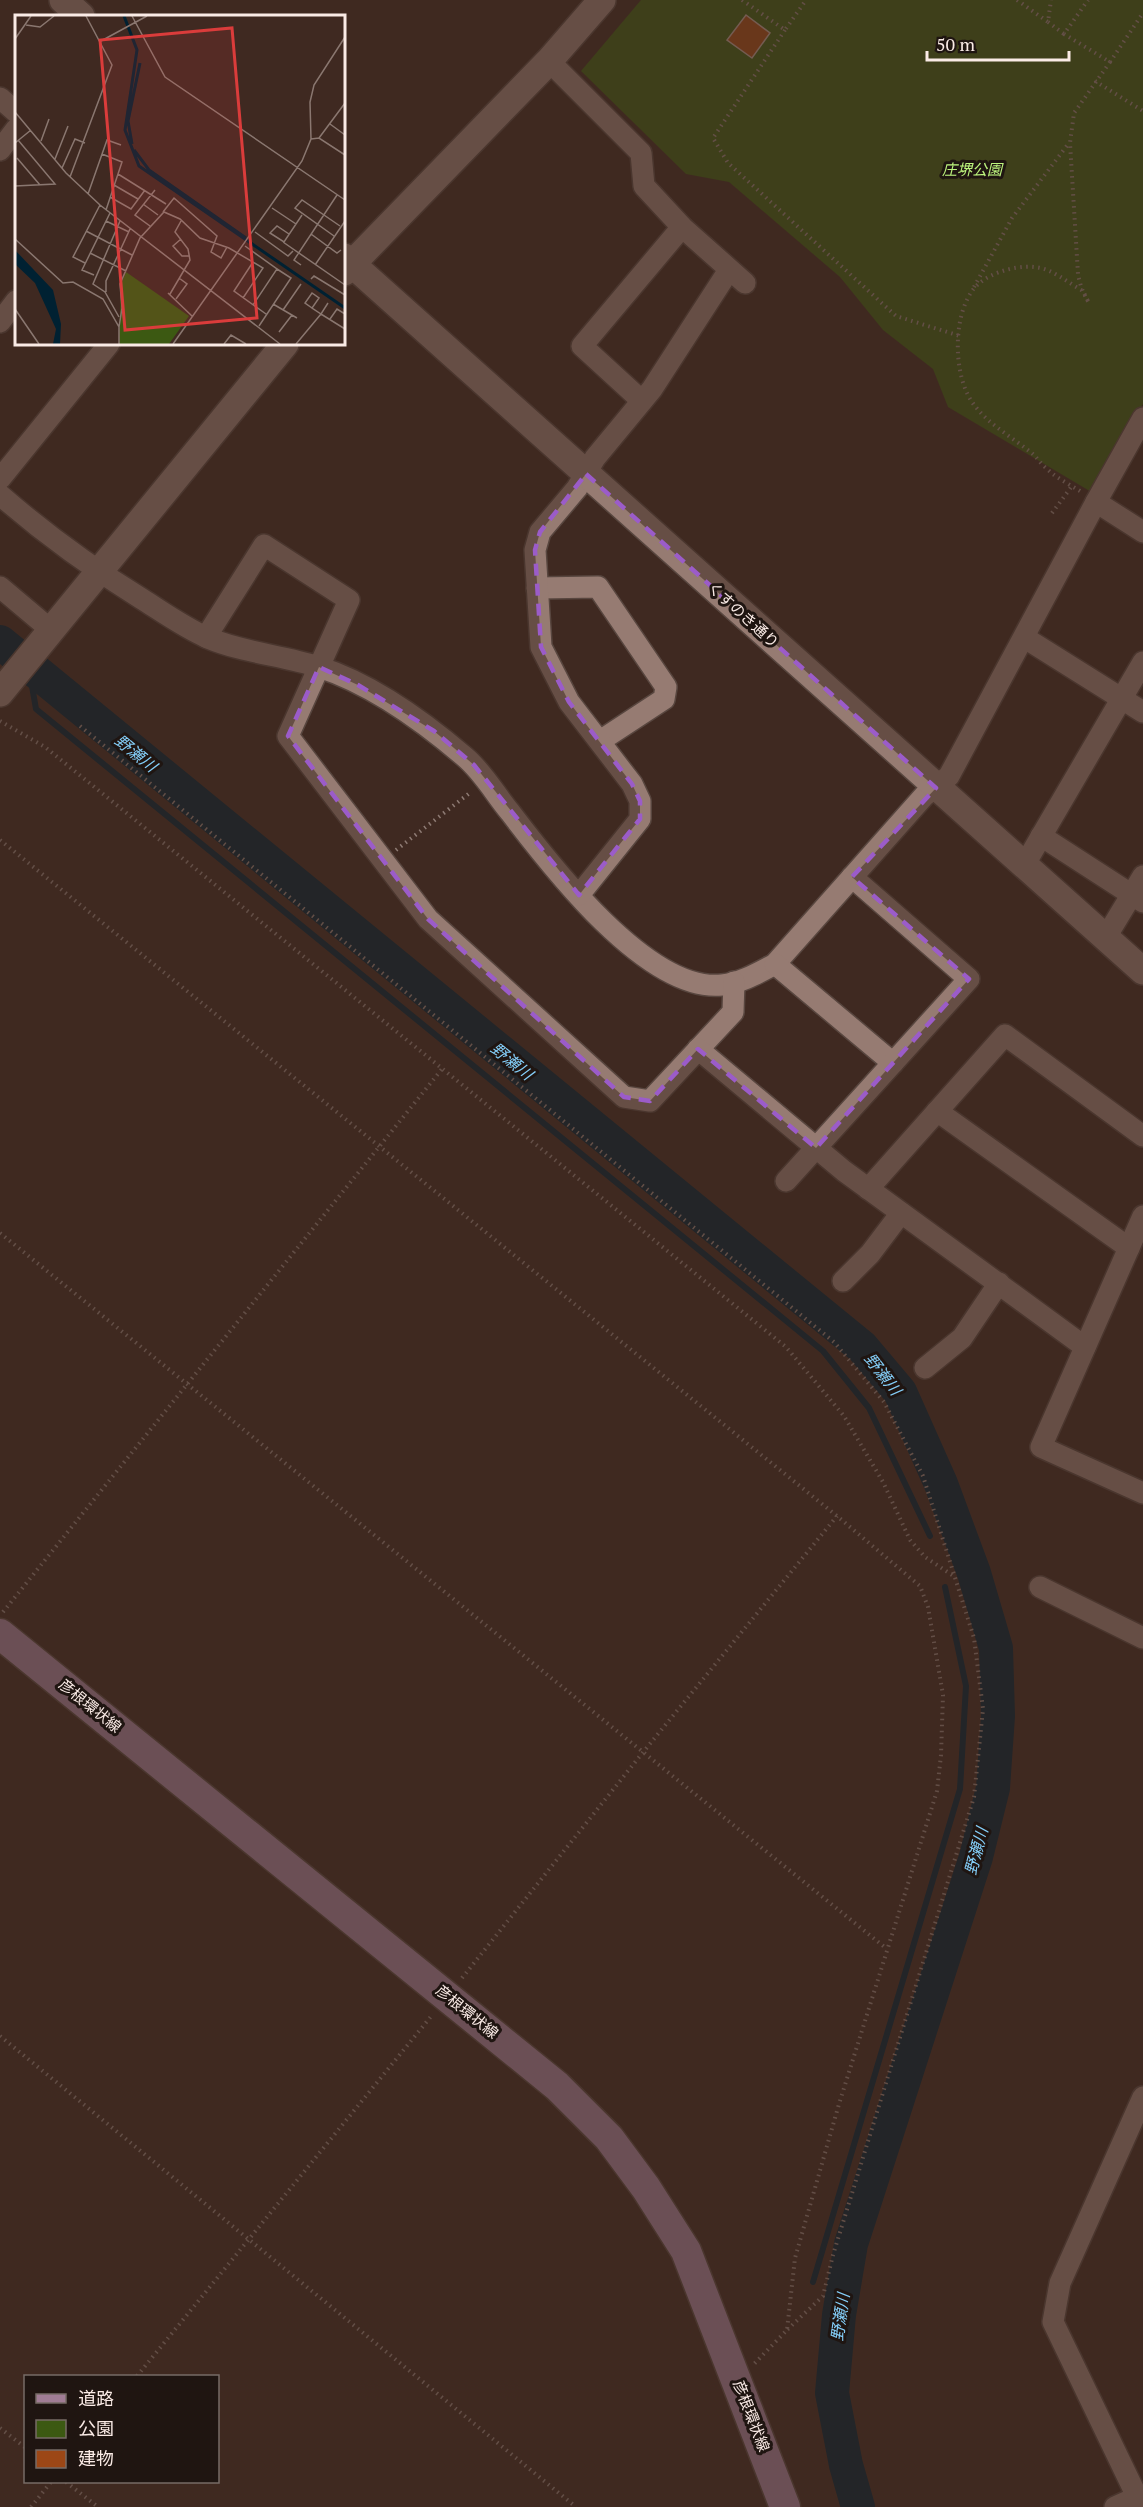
<svg xmlns="http://www.w3.org/2000/svg" width="1143" height="2507" font-family="'PT Serif','Noto Sans JP',serif">
  <style>
    .green { fill: #3c5912 }
    .lines { fill: none; stroke-linecap: round; stroke-linejoin: round }
    .stream { stroke: #002132; stroke-width: 6 }
    .river { stroke: #002132; stroke-width: 34 }
    .building { fill: #9c4716; stroke: #b3988c; stroke-width: 1.5 }
    .minor-casing { stroke: #58463f; stroke-width: 24 }
    .tertiary-casing { stroke: #58463f; stroke-width: 30 }
    .secondary-casing { stroke: #58463f; stroke-width: 33 }
    .path { stroke: #8e7b74; stroke-width: 4; stroke-dasharray: 1.5 4.5; stroke-linecap: butt }
    .minor { stroke: #967b72; stroke-width: 21 }
    .tertiary { stroke: #967b72; stroke-width: 27 }
    .secondary { stroke: #a07c94; stroke-width: 30 }
    .marked { fill: none; stroke: #9b5cc9; stroke-width: 4.5; stroke-dasharray: 12 8; stroke-linejoin: round }
    .labels { text-anchor: middle; stroke-width: 6; stroke-linejoin: round; paint-order: stroke }
    .park-label { font-size: 15px; font-style: italic; fill: #bdf47e; stroke: #1f1511 }
    .street-label { font-size: 15px; fill: #faebe6; stroke: #1f1511 }
    .water-label { font-size: 16px; font-style: italic; fill: #84cef8; stroke: #1f1511 }
    .inset-river { fill: none; stroke: #002132; stroke-width: 3 }
    .inset-road { fill: none; stroke: #8a7770; stroke-width: 1.5 }
    .view { fill: #da3c3b; fill-opacity: 0.15; stroke: #da3c3b; stroke-width: 3 }
    .inset-edge { fill: none; stroke: #faebe6; stroke-width: 3 }
  </style>
  <rect width="100%" height="100%" fill="#3f2921"/>
  <path class="green" d="M641,0H1143V404L1093,493L948,407L933,369L883,330L840,277L729,182L686,174L581,71Z"/>
  <g class="lines">
    <g class="stream">
      <path d="M29,669L36,709L823,1351L869,1408L930,1536"/>
      <path d="M813,2282L960,1789L966,1686L945,1587"/>
    </g>
    <path class="river" d="M0,642L862,1347L900,1392L941,1484L974,1573L996,1648L998,1716L993,1788L976,1857L851,2244L839,2315L832,2393L846,2465L858,2507"/>
  </g>
  <path class="building" d="M746,15L770,33L752,58L727,40Z"/>
  <g class="lines">
    <defs>
      <g id="minor">
        <path d="M549,61L641,153L644,186L682,227L745,283"/>
        <path d="M0,98L16,112"/>
        <path d="M0,150L16,129"/>
        <path d="M0,322L16,301"/>
        <path d="M642,401L582,346L682,227"/>
        <path d="M0,479L109,344"/>
        <path d="M0,495C46,535 90,567 142,599C164,613 185,628 208,638C244,653 282,655 319,667C372,684 423,721 465,757C483,772 495,794 510,812C551,866 648,993 722,985C741,983 758,973 775,964L924,796L949,776L1096,502L1143,418"/>
        <path d="M1096,502L1143,532"/>
        <path d="M0,587L51,630"/>
        <path d="M537,588L598,587L666,687L664,699L600,741"/>
        <path d="M206,637L264,545L349,600L288,736L428,919L624,1097L650,1101L733,1012L734,982"/>
        <path d="M1025,638L1143,712"/>
        <path d="M1041,836L1143,902"/>
        <path d="M1025,864L1143,662"/>
        <path d="M579,895L640,819V801L632,784L569,702L541,647L535,550L540,532L577,488L595,458L652,389L729,270"/>
        <path d="M1106,937L1143,876"/>
        <path d="M775,964L893,1063"/>
        <path d="M698,1049L844,1171L1085,1347"/>
        <path d="M937,1111L1129,1248"/>
        <path d="M786,1181L969,979L852,877"/>
        <path d="M868,1189L1005,1035L1143,1136"/>
        <path d="M1143,1216L1041,1447L1143,1493"/>
        <path d="M843,1281L870,1254L901,1213"/>
        <path d="M925,1368L962,1338L999,1283"/>
        <path d="M1040,1587L1143,1638"/>
        <path d="M1115,2507L1137,2497"/>
        <path d="M1142,2507L1053,2322L1060,2283L1143,2097"/>
      </g>
      <g id="tertiary">
        <path d="M63,0L81,16"/>
        <path d="M344,257L1143,971"/>
        <path d="M344,272L549,61L602,0"/>
        <path d="M0,693L285,344"/>
      </g>
      <path id="secondary" d="M0,1634L557,2086L609,2138L646,2188L686,2251L785,2507"/>
    </defs>
    <use href="#minor" class="minor-casing"/>
    <use href="#tertiary" class="tertiary-casing"/>
    <use href="#secondary" class="secondary-casing"/>
    <g class="path">
      <path d="M742,0L785,30L806,0"/>
      <path d="M1017,0L1048,22L1051,0"/>
      <path d="M1048,22L1064,34"/>
      <path d="M785,30L713,138L728,163L896,316L960,336"/>
      <path d="M1110,62L1143,13"/>
      <path d="M1095,81L1143,111"/>
      <path d="M974,287L1012,218L1069,143"/>
      <path d="M1080,491C1069,484 1056,478 1046,468C1041,464 1038,459 1034,455C1012,436 980,421 967,393C954,365 954,317 972,291C984,274 1014,265 1034,267C1052,268 1068,283 1083,291L1089,303C1083,293 1080,285 1078,274L1070,143L1074,113L1110,62L1064,34L1088,0"/>
      <path d="M1052,513L1072,486"/>
      <path d="M0,721L45,747L786,1347L844,1416L883,1482L910,1540L925,1557L955,1577"/>
      <path d="M80,726L834,1342L884,1402L923,1476L974,1638L983,1709L974,1797L833,2255L823,2296L787,2330"/>
      <path d="M0,840L837,1516L920,1586L928,1607L943,1695L941,1755L937,1791L839,2104L795,2258L787,2330L754,2364"/>
      <path d="M396,850L471,792"/>
      <path d="M0,1233L887,1949"/>
      <path d="M3,1612L442,1069"/>
      <path d="M462,1978L644,1751L837,1516"/>
      <path d="M0,2036L576,2507"/>
      <path d="M137,2376L433,2014"/>
      <path d="M0,2428L26,2448"/>
      <path d="M66,2482L98,2507"/>
      <path d="M31,2507L51,2482"/>
    </g>
    <use href="#minor" class="minor"/>
    <use href="#tertiary" class="tertiary"/>
    <use href="#secondary" class="secondary"/>
  </g>
  <path d="M0 0H1143V2507H0ZM586,474L936,788L852,877L969,979L816,1148L698,1049L650,1101L624,1097L428,919L288,736L319,667L358,685L434,731L474,765L579,895L640,819V801L632,784L569,702L541,647L535,550L540,532Z" fill="#3f2921" fill-opacity=".55" fill-rule="evenodd"/>
  <path class="marked" d="M586,474L936,788L852,877L969,979L816,1148L698,1049L650,1101L624,1097L428,919L288,736L319,667L358,685L434,731L474,765L579,895L640,819V801L632,784L569,702L541,647L535,550L540,532Z"/>
  <g class="labels">
    <g class="park-label">
      <text x="972" y="175">庄堺公園</text>
    </g>
    <g class="street-label">
      <text transform="translate(743 615) rotate(42)" y="5">くすのき通り</text>
      <text transform="translate(90 1706) rotate(39)" y="5">彦根環状線</text>
      <text transform="translate(467 2012) rotate(39)" y="5">彦根環状線</text>
      <text transform="translate(751 2416) rotate(69)" y="5">彦根環状線</text>
    </g>
    <g class="water-label">
      <text transform="translate(136 753) rotate(39)" y="6">野瀬川</text>
      <text transform="translate(512 1061) rotate(39)" y="6">野瀬川</text>
      <text transform="translate(883 1374) rotate(52)" y="6">野瀬川</text>
      <text transform="translate(976 1851) rotate(-75)" y="6">野瀬川</text>
      <text transform="translate(840 2317) rotate(-82)" y="6">野瀬川</text>
    </g>
  </g>
  <g transform="translate(15 15)">
    <rect width="330" height="330" fill="#3f2921"/>
    <path d="M111,257L174,301L154,329H104L106,269Z" fill="#3c5912"/>
    <path d="M0,235L38,275L46,309L45,329H38L41,314L20,268L0,249Z" fill="#002132"/>
    <path class="inset-river" d="M109,1L122,35L110,115L124,151L330,293M117,129L113,106L125,48M119,135L134,155L231,223"/>
    <path class="inset-road" d="M117,1L150,62L330,185M11,10L25,12L39,1M0,24L16,1M86,26L132,1M0,97L51,158L85,190L265,329M315,109L330,120M304,123L330,88M296,124L304,123L330,140M26,126L34,104M0,128L16,115M87,139L107,147L91,195M2,143L25,170M40,144L53,111M47,153L60,124L70,128M103,159L151,189M55,162L97,50L71,1M99,170L123,184M0,171L40,169L3,125M73,179L92,125L106,130M95,182L116,194L130,175M128,189L143,200M257,193L281,209M148,197L159,183L202,221L196,237L206,243L212,232M91,206L114,217M135,211L120,200L140,175M71,216L117,240M240,217L273,241L278,236M274,219L262,211L255,218L269,227L287,200M296,219L322,238L326,235M319,221L280,193L287,185L325,211M0,224L48,268L58,267L88,284L104,312V329M166,224L158,231L167,241H174M268,227L330,270M230,231L262,254L238,290M75,238L111,256M238,247L219,276L251,299M70,248L58,242L85,190M286,250L279,245L322,180M300,250L330,206M79,260L67,255L95,198M296,264L299,261L330,280M91,277V266L115,214M153,278L178,302M155,279L175,245L173,234L160,217L166,206M161,284L172,269L164,263M258,289L282,303M297,293L290,288L297,278L304,283L297,293L306,299L313,288M0,294L24,329M268,295L286,269M104,302L90,277L78,269L105,206M315,304L322,294L330,299M244,311L276,263L262,254M104,312L107,293L105,269L125,223L149,197L165,204L185,223L214,233L248,253L228,283M264,317L277,300M158,329L287,146L296,124L295,87L299,70L330,22M209,329L216,320L231,329M281,329L306,299L330,314"/>
    <path class="view" d="M217,13L242,303L110,315L85,25Z"/>
    <rect width="330" height="330" class="inset-edge"/>
  </g>
  <rect x="24" y="2375" width="195" height="108" fill="#1f1511" stroke="#776b66" stroke-width="1.5"/>
  <rect x="36" y="2394" width="30" height="9" fill="#a07c94" stroke="#776b66" stroke-width="1.5"/>
  <text x="78" y="2405" font-size="18" fill="#faebe6">道路</text>
  <rect x="36" y="2420" width="30" height="18" fill="#3c5912" stroke="#776b66" stroke-width="1.5"/>
  <text x="78" y="2435" font-size="18" fill="#faebe6">公園</text>
  <rect x="36" y="2450" width="30" height="18" fill="#9c4716" stroke="#776b66" stroke-width="1.5"/>
  <text x="78" y="2465" font-size="18" fill="#faebe6">建物</text>
  <path d="M927 51v9h142v-9" fill="none" stroke="#faebe6" stroke-width="3"/>
  <text x="936" y="51" font-size="18" fill="#faebe6" stroke="#1f1511" stroke-width="4.5" paint-order="stroke">50 m</text>
</svg>
